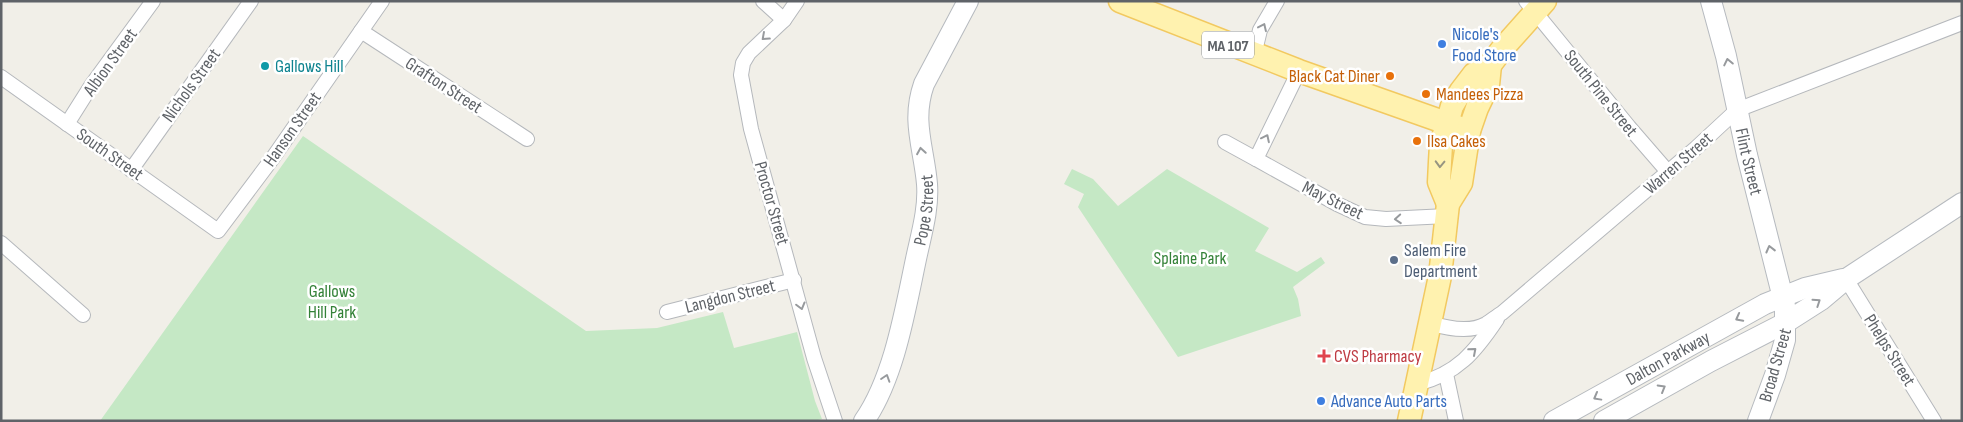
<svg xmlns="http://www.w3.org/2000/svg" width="1963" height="422" font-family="'Sofia Sans Condensed',sans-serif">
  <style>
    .green { fill: #c5e8c5 }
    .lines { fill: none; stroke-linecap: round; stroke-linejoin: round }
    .street-casing { stroke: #b5b8bc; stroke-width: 16 }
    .secondary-casing { stroke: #b6babf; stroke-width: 22 }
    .primary-casing { stroke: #f2c960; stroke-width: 25 }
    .street { stroke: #fff; stroke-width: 14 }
    .secondary { stroke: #fff; stroke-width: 20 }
    .primary { stroke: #fff2af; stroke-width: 22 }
    .oneway { stroke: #979a9d }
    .oneway2 { stroke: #979581 }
    .shop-dot { fill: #3f7fe0; stroke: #fff; stroke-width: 2 }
    .culture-dot { fill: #0f9aa8; stroke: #fff; stroke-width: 2 }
    .food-dot { fill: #e8710a; stroke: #fff; stroke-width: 2 }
    .service-dot { fill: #5c6f8a; stroke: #fff; stroke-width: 2 }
    .health-dot { fill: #e0444e; stroke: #fff; stroke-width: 2 }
    .labels { text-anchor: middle; stroke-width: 5; stroke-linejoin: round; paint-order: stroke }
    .shield { fill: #fff; stroke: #8f9295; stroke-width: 1 }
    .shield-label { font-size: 16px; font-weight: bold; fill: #5f6368 }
    .shop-label { font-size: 18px; fill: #366cbe; stroke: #fff; text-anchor: start }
    .street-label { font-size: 18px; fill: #5f6368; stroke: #fff }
    .culture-label { font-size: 18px; fill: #0d838f; stroke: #fff; text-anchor: start }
    .food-label { font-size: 18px; fill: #c56008; stroke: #fff; text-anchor: start }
    .service-label { font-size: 18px; fill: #4e5e75; stroke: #fff; text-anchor: start }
    .park-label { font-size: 18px; fill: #348238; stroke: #fff }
    .health-label { font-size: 18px; fill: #be3a42; stroke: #fff; text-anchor: start }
  </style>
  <rect width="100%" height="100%" fill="#f1efe8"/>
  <g class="green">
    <path d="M303,136L586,331L657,328L723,312L734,348L797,332L815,401L822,419L814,421H100Z"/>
    <path d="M1072,169L1093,179L1118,206L1167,169L1269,228L1255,251L1297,272L1321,257L1325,263L1293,287L1298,299L1301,316L1178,357L1078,207L1084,194L1064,184Z"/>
  </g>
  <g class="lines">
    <defs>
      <g id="street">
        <path d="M763,1L784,20"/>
        <path d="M797,1L784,20L749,53L743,63L741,75L751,129L814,358L835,421"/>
        <path d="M1526,1L1629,127L1668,172"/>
        <path d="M361,31L527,139"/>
        <path d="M1254,55L1260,30L1277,1"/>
        <path d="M1299,71L1256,159L1337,204L1365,217L1386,219L1447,216"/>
        <path d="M1,77L218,231L272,159L382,1"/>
        <path d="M67,124L91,86L153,1"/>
        <path d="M1225,142L1256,159"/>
        <path d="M131,170L251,1"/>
        <path d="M1,243L83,315"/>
        <path d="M1846,279L1934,421"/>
        <path d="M667,312L794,280"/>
        <path d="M1430,323C1446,328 1470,333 1486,324C1491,321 1497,316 1502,313L1696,148L1737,110L1962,23"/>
        <path d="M1446,374L1456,421"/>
        <path d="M1417,384C1457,374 1475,352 1497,319"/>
      </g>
      <g id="secondary">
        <path id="s1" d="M1711,1L1726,56L1747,155L1785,306V340L1775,375L1758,421"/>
        <path id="s2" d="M864,421C894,378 905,311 916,259C921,235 929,209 927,184C924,148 911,121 924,84L968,1"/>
        <path id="s3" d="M1554,421L1765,304L1805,288L1843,279"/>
        <path d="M1604,421L1711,361L1785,323L1821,300L1846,279L1962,203"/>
      </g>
      <g id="primary">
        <path d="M1120,1L1299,71L1469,131"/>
        <path d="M1448,204L1439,182L1440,162L1441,145L1452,106L1461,91L1474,74L1490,65L1503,48L1545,1"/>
        <path d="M1409,421L1440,276L1448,204L1461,183L1469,131L1477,108L1488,85L1490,65"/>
      </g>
    </defs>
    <use href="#street" class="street-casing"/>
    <use href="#secondary" class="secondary-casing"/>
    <use href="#primary" class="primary-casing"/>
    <use href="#street" class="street"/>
    <use href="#secondary" class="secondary"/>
    <use href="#primary" class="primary"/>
  </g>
  <defs><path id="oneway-chevron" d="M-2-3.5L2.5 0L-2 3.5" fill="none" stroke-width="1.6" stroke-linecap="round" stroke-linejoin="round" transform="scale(1.25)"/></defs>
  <g class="oneway">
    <use href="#oneway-chevron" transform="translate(1263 27) rotate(-65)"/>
    <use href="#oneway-chevron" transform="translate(765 37) rotate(138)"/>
    <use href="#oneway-chevron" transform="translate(1728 62) rotate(-102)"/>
    <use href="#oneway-chevron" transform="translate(1266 138) rotate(-64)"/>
    <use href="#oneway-chevron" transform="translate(921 151) rotate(-99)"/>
    <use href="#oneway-chevron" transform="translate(1398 219) rotate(176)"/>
    <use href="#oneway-chevron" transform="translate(1770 249) rotate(-104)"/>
    <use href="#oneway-chevron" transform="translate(1817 302) rotate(-34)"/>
    <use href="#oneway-chevron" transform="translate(801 306) rotate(75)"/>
    <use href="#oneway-chevron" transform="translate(1739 318) rotate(152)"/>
    <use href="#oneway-chevron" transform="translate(1473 351) rotate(-41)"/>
    <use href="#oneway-chevron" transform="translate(886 378) rotate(-72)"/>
    <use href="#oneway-chevron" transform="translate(1662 388) rotate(-30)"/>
    <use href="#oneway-chevron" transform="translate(1597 397) rotate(151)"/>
  </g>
  <use class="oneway2" href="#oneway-chevron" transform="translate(1440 164) rotate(92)"/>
  <g class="shop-dot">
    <circle cx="1442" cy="44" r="5"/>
    <circle cx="1321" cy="401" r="5"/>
  </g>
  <circle class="culture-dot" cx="265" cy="66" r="5"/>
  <g class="food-dot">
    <circle cx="1390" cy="76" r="5"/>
    <circle cx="1426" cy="94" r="5"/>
    <circle cx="1417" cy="141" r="5"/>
  </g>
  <circle class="service-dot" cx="1394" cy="260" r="5"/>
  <path class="health-dot" d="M1321.5 348.5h5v5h5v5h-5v5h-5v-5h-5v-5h5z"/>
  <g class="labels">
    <rect class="shield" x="1202" y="31.5" width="52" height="27" rx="4"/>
    <g class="shield-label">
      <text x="1228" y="51">MA 107</text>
    </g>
    <g class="shop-label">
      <text x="1452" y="40">Nicole's<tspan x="1452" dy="21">Food Store</tspan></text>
      <text x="1331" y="407">Advance Auto Parts</text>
    </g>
    <g class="street-label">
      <text transform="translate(110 62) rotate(-54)" y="6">Albion Street</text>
      <text transform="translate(191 85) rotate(-54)" y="6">Nichols Street</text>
      <text transform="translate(444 85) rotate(33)" y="6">Grafton Street</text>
      <text transform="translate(1601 93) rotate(51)" y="6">South Pine Street</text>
      <text transform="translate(292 129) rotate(-55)" y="6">Hanson Street</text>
      <text transform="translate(110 154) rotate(35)" y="6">South Street</text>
      <text dy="6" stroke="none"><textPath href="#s1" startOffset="165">Flint Street</textPath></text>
      <text transform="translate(1678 163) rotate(-41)" y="6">Warren Street</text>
      <text transform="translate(1333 200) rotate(26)" y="6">May Street</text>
      <text transform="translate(772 203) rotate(74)" y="6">Proctor Street</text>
      <text dy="6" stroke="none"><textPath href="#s2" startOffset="221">Pope Street</textPath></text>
      <text transform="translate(730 296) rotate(-14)" y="6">Langdon Street</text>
      <text transform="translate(1890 350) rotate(58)" y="6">Phelps Street</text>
      <text dy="6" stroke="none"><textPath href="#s3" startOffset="130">Dalton Parkway</textPath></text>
      <text transform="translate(1775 365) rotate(-74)" y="6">Broad Street</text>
    </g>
    <g class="culture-label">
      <text x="275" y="72">Gallows Hill</text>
    </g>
    <g class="food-label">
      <text x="1380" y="82" text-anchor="end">Black Cat Diner</text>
      <text x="1436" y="100">Mandees Pizza</text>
      <text x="1427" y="147">Ilsa Cakes</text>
    </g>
    <g class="service-label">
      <text x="1404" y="256">Salem Fire<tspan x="1404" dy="21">Department</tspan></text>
    </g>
    <g class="park-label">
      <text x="1190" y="264">Splaine Park</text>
      <text x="332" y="297">Gallows<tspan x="332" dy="21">Hill Park</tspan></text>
    </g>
    <g class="health-label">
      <text x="1334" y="362">CVS Pharmacy</text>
    </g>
  </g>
  <rect width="1963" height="422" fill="none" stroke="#5f6368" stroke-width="5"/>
</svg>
